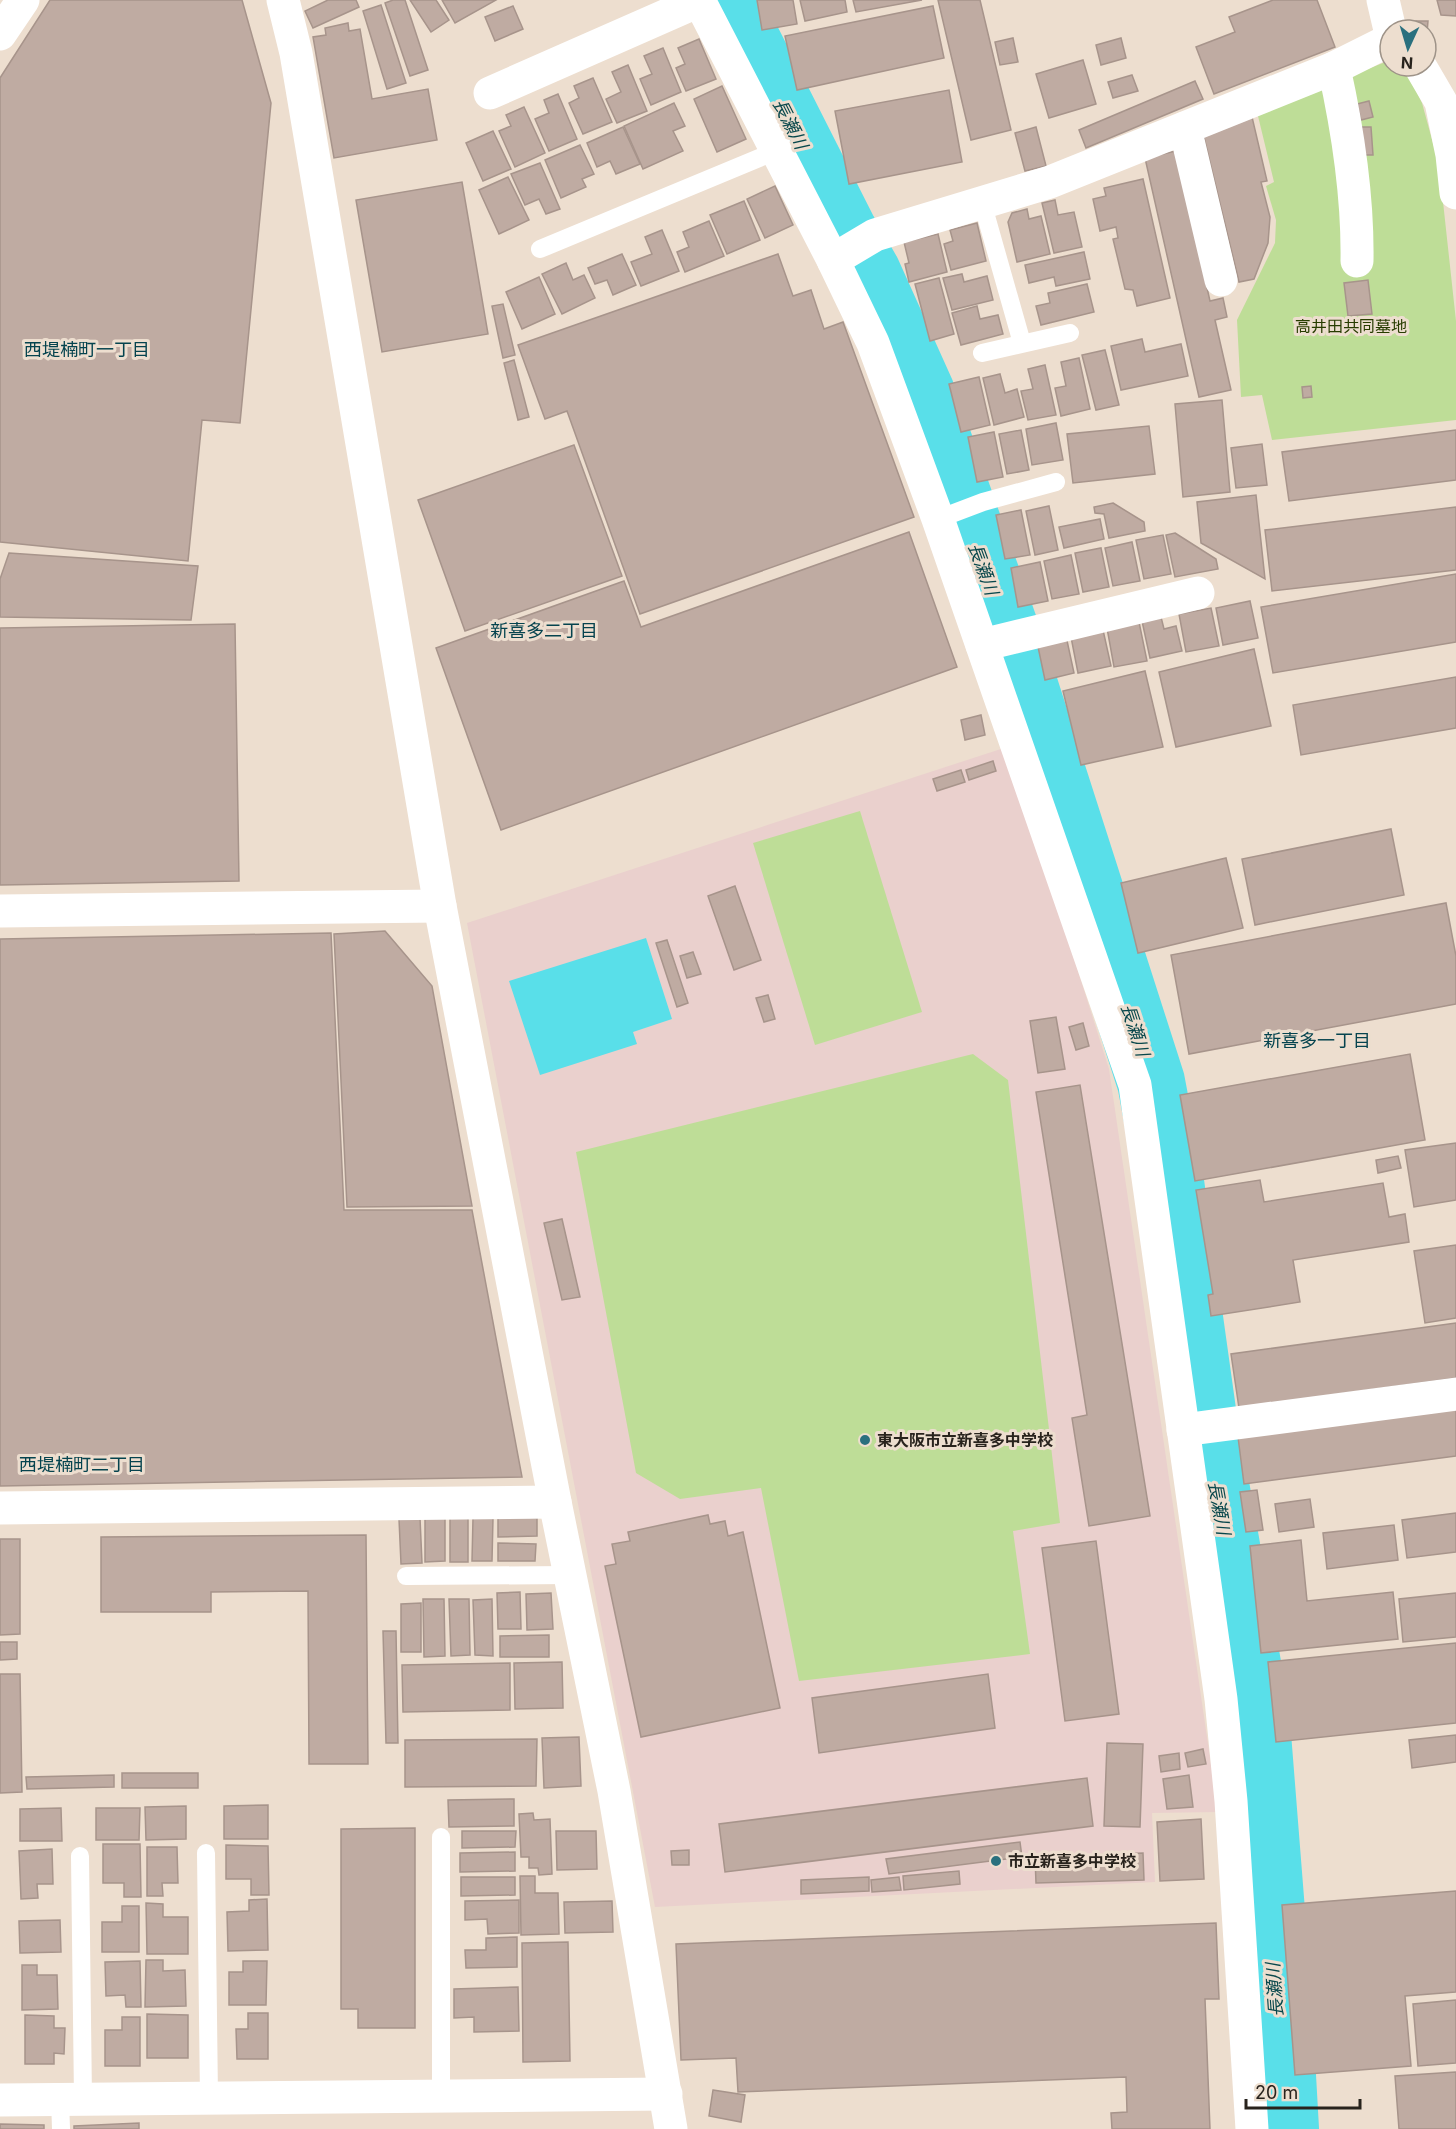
<svg xmlns="http://www.w3.org/2000/svg" width="1456" height="2129" font-family="Inter,'Noto Sans JP',sans-serif">
  <style>
    .education { fill: #ead0cd }
    .green { fill: #bedd97 }
    .water { fill: #59dfe9 }
    .lines { fill: none; stroke-linecap: round; stroke-linejoin: round }
    .river { stroke: #59dfe9; stroke-width: 68 }
    .building { fill: #bfaba2; stroke: #a7948b; stroke-width: 1.5 }
    .service { stroke: #fff; stroke-width: 18 }
    .minor { stroke: #fff; stroke-width: 33 }
    .tertiary { stroke: #fff; stroke-width: 33 }
    .poi-dot { fill: #2a707e; stroke: #eddecf; stroke-width: 2 }
    .labels { text-anchor: middle; stroke-width: 6; stroke-linejoin: round; paint-order: stroke }
    .park-label { font-size: 16px; fill: #283d00; stroke: #eddecf }
    .poi-label { font-size: 16px; font-weight: bold; fill: #28231d; stroke: #eddecf; text-anchor: start }
    .water-label { font-size: 18px; font-style: italic; fill: #08474b; stroke: #eddecf }
    .neighbourhood-label { font-size: 18px; fill: #05434e; stroke: #eddecf }
  </style>
  <rect width="100%" height="100%" fill="#eddecf"/>
  <path class="education" d="M1007,747L1109,1069L1218,1812L1152,1813L1155,1882L655,1907L467,923Z"/>
  <g class="green">
    <path d="M1388,61L1390,62V66H1398L1409,76L1422,103L1439,165L1456,321V420L1272,440L1262,395L1241,397L1237,320L1275,243L1276,220L1266,186L1274,182L1257,112Z"/>
    <path d="M860,811L922,1012L815,1045L753,843Z"/>
    <path d="M973,1054L1008,1080L1060,1523L1013,1531L1030,1654L799,1681L761,1488L680,1499L636,1473L576,1152Z"/>
  </g>
  <path class="water" d="M646,938L672,1019L633,1032L637,1044L540,1075L509,981Z"/>
  <g class="lines">
    <path class="river" d="M726,0L844,233L867,273L921,393L1014,655L1151,1082L1170,1182L1202,1411L1255,1709L1277,1987L1285,2129"/>
  </g>
  <g class="building">
    <path d="M50,0H242L271,103L240,423L202,420L188,561L0,542V78Z"/>
    <path d="M328,0H356L359,7L313,28L305,11Z"/>
    <path d="M393,0H405L428,70L410,76L385,3Z"/>
    <path d="M410,0H436L449,20L431,32Z"/>
    <path d="M442,0H496L455,23Z"/>
    <path d="M757,0H793L797,24L762,30Z"/>
    <path d="M800,0H845L847,12L805,21Z"/>
    <path d="M853,0H922L856,12Z"/>
    <path d="M938,0H980L1011,130L971,140Z"/>
    <path d="M1273,0H1317L1335,47L1214,94L1196,47L1235,32L1229,17Z"/>
    <path d="M1437,0H1456V16L1441,15Z"/>
    <path d="M381,5L406,83L387,89L363,11Z"/>
    <path d="M513,6L523,29L495,41L485,17Z"/>
    <path d="M933,6L944,58L797,90L785,36Z"/>
    <path d="M1416,21H1428L1427,33L1426,30H1415Z"/>
    <path d="M348,23L349,31L360,29L372,99L428,89L437,140L334,158L313,37L326,35L325,28Z"/>
    <path d="M1013,38L1018,62L1000,65L995,42Z"/>
    <path d="M1121,38L1126,58L1101,65L1096,45Z"/>
    <path d="M699,39L716,79L686,91L676,68L685,64L678,48Z"/>
    <path d="M663,48L681,92L651,105L640,79L652,74L644,56Z"/>
    <path d="M1083,60L1096,104L1049,118L1036,74Z"/>
    <path d="M628,65L647,111L617,123L606,99L621,92L612,72Z"/>
    <path d="M1132,75L1138,91L1113,98L1108,82Z"/>
    <path d="M593,78L612,122L583,134L569,103L579,98L574,86Z"/>
    <path d="M1195,81L1203,99L1086,148L1079,130Z"/>
    <path d="M722,86L746,139L717,152L694,99Z"/>
    <path d="M949,90L962,162L849,184L835,111Z"/>
    <path d="M558,94L577,139L549,151L535,119L549,113L544,100Z"/>
    <path d="M1369,101L1373,117L1361,120L1357,104Z"/>
    <path d="M674,103L685,126L673,131L683,151L643,169L624,126Z"/>
    <path d="M524,107L545,153L515,167L499,131L511,126L506,115Z"/>
    <path d="M1252,117L1267,181L1261,182L1270,217L1268,243L1254,279L1239,282L1202,129Z"/>
    <path d="M623,127L640,164L616,174L610,161L597,167L587,143Z"/>
    <path d="M1036,127L1046,166L1025,171L1015,133Z"/>
    <path d="M1361,127H1371L1373,155H1362Z"/>
    <path d="M493,131L511,169L483,181L466,143Z"/>
    <path d="M580,145L594,174L582,179L586,187L561,198L545,160Z"/>
    <path d="M1176,151L1210,301L1223,298L1227,317L1215,320L1231,390L1199,397L1145,158Z"/>
    <path d="M540,163L560,209L546,214L539,199L525,205L511,174Z"/>
    <path d="M508,177L529,220L499,234L479,190Z"/>
    <path d="M1143,179L1170,298L1137,306L1133,290L1125,289L1113,239L1118,238L1116,227L1100,231L1093,199L1106,196L1104,188Z"/>
    <path d="M462,182L488,334L382,352L356,200Z"/>
    <path d="M775,186L793,225L765,238L747,199Z"/>
    <path d="M1055,200L1058,215L1074,212L1082,247L1054,253L1042,203Z"/>
    <path d="M744,201L760,240L727,254L710,215Z"/>
    <path d="M1027,209L1029,219L1041,216L1050,254L1017,262L1008,222L1012,213Z"/>
    <path d="M709,221L724,256L685,272L677,252L689,247L683,232Z"/>
    <path d="M977,223L986,261L951,270L944,244L953,241L950,230Z"/>
    <path d="M662,230L679,271L641,286L631,262L652,254L645,237Z"/>
    <path d="M938,234L947,272L909,282L905,264L909,263L904,242Z"/>
    <path d="M1084,252L1090,279L1056,286L1054,277L1029,283L1025,265Z"/>
    <path d="M622,254L636,285L613,295L607,280L595,284L588,268Z"/>
    <path d="M778,254L793,296L811,290L824,329L843,322L914,517L640,614L567,411L545,419L518,345Z"/>
    <path d="M566,263L573,280L584,275L595,298L562,314L542,274Z"/>
    <path d="M962,274L964,282L987,276L993,300L952,310L943,278Z"/>
    <path d="M539,277L555,314L522,329L506,292Z"/>
    <path d="M939,278L954,334L930,341L915,284Z"/>
    <path d="M1368,280L1372,314L1348,316L1344,283Z"/>
    <path d="M1087,284L1094,312L1041,325L1036,306L1050,303L1048,293Z"/>
    <path d="M503,304L515,355L503,358L492,306Z"/>
    <path d="M977,306L980,319L998,315L1003,334L961,345L952,313Z"/>
    <path d="M1142,339L1145,352L1181,344L1188,376L1121,390L1111,346Z"/>
    <path d="M1105,350L1119,405L1096,410L1082,355Z"/>
    <path d="M1079,358L1090,409L1061,416L1055,388L1066,386L1061,362Z"/>
    <path d="M514,360L529,417L518,420L504,363Z"/>
    <path d="M1045,365L1056,415L1028,420L1021,391L1033,389L1028,369Z"/>
    <path d="M1000,374L1005,393L1017,389L1024,417L994,425L983,378Z"/>
    <path d="M979,377L990,425L961,432L949,384Z"/>
    <path d="M1311,386L1312,397L1303,398L1302,387Z"/>
    <path d="M1222,400L1230,492L1183,497L1175,404Z"/>
    <path d="M1056,423L1063,460L1032,465L1026,429Z"/>
    <path d="M1149,426L1155,474L1073,483L1067,434Z"/>
    <path d="M1021,430L1029,470L1007,474L999,434Z"/>
    <path d="M1456,430V480L1289,501L1282,452Z"/>
    <path d="M994,432L1003,477L977,482L968,437Z"/>
    <path d="M1262,444L1267,485L1236,488L1231,448Z"/>
    <path d="M574,445L622,576L465,631L418,500Z"/>
    <path d="M1256,495L1265,579L1201,543L1197,502Z"/>
    <path d="M1113,503L1144,522L1145,531L1109,538L1104,514L1095,513L1094,507Z"/>
    <path d="M1049,506L1058,550L1035,555L1026,511Z"/>
    <path d="M1456,507V570L1272,591L1265,530Z"/>
    <path d="M1021,510L1030,555L1005,559L996,515Z"/>
    <path d="M1100,519L1104,539L1064,548L1059,527Z"/>
    <path d="M909,532L957,667L501,830L436,648L624,581L641,627Z"/>
    <path d="M1175,533L1216,559L1218,569L1175,577L1166,535Z"/>
    <path d="M1163,535L1171,574L1144,579L1136,540Z"/>
    <path d="M1132,542L1140,581L1113,586L1105,548Z"/>
    <path d="M1101,548L1109,587L1083,592L1075,553Z"/>
    <path d="M9,553L198,566L191,620L0,617V579Z"/>
    <path d="M1071,555L1079,594L1052,599L1044,561Z"/>
    <path d="M1040,562L1048,601L1018,607L1011,568Z"/>
    <path d="M1456,574V642L1273,673L1261,607Z"/>
    <path d="M1250,601L1258,638L1223,645L1216,608Z"/>
    <path d="M1211,608L1219,646L1186,652L1179,614Z"/>
    <path d="M1161,617L1164,629L1176,626L1182,651L1150,658L1142,621Z"/>
    <path d="M1139,622L1147,661L1114,667L1107,628Z"/>
    <path d="M235,624L239,881L0,885V628Z"/>
    <path d="M1103,630L1111,666L1078,673L1071,637Z"/>
    <path d="M1066,636L1074,673L1045,680L1037,642Z"/>
    <path d="M1254,649L1271,726L1176,747L1159,672Z"/>
    <path d="M1145,671L1163,747L1081,765L1063,691Z"/>
    <path d="M1456,677V728L1301,755L1293,705Z"/>
    <path d="M981,715L985,735L965,740L961,720Z"/>
    <path d="M993,761L996,771L969,780L966,770Z"/>
    <path d="M961,770L965,782L937,791L933,779Z"/>
    <path d="M1391,829L1404,895L1255,925L1242,859Z"/>
    <path d="M1226,858L1243,928L1138,953L1121,883Z"/>
    <path d="M735,886L761,960L734,970L708,896Z"/>
    <path d="M1446,903L1456,956V1004L1189,1054L1171,955Z"/>
    <path d="M385,931L432,986L472,1206L347,1207L334,934Z"/>
    <path d="M331,933L344,1210H472L522,1477L0,1486V939Z"/>
    <path d="M667,940L688,1003L677,1007L656,943Z"/>
    <path d="M693,952L701,974L687,978L680,956Z"/>
    <path d="M768,995L775,1019L764,1022L756,998Z"/>
    <path d="M1056,1017L1065,1069L1038,1073L1030,1021Z"/>
    <path d="M1083,1023L1089,1046L1076,1050L1069,1027Z"/>
    <path d="M1410,1054L1425,1140L1195,1181L1180,1095Z"/>
    <path d="M1080,1085L1150,1516L1089,1526L1072,1418L1087,1415L1036,1092Z"/>
    <path d="M1456,1143V1200L1414,1207L1405,1150Z"/>
    <path d="M1398,1156L1401,1168L1378,1173L1376,1160Z"/>
    <path d="M1260,1180L1264,1202L1383,1183L1389,1217L1405,1214L1409,1242L1293,1260L1300,1302L1211,1316L1208,1295L1213,1294L1196,1190Z"/>
    <path d="M562,1219L580,1297L562,1300L544,1223Z"/>
    <path d="M1456,1245V1318L1425,1323L1414,1251Z"/>
    <path d="M1456,1323V1378L1239,1408L1231,1354Z"/>
    <path d="M1456,1408V1456L1244,1484L1238,1437Z"/>
    <path d="M1257,1490L1263,1530L1246,1532L1240,1492Z"/>
    <path d="M1310,1499L1314,1527L1279,1532L1275,1504Z"/>
    <path d="M1456,1513V1552L1407,1558L1402,1520Z"/>
    <path d="M498,1514L537,1518V1536L498,1537Z"/>
    <path d="M708,1515L710,1524L725,1521L728,1536L743,1532L780,1708L641,1737L605,1566L616,1564L612,1544L630,1541L628,1532Z"/>
    <path d="M425,1517H445V1561L425,1562Z"/>
    <path d="M420,1518L422,1563L401,1564L399,1519Z"/>
    <rect x="450" y="1518" width="18" height="44"/>
    <path d="M473,1518H493L492,1561H472Z"/>
    <path d="M1394,1525L1398,1560L1327,1569L1323,1533Z"/>
    <path d="M366,1535L368,1764H309L308,1591L211,1592V1612H101V1537Z"/>
    <path d="M0,1539H20V1634L0,1635Z"/>
    <path d="M1301,1540L1307,1601L1393,1592L1398,1639L1261,1653L1250,1546Z"/>
    <path d="M1096,1541L1119,1714L1065,1721L1042,1548Z"/>
    <path d="M498,1543L536,1544L535,1561H498Z"/>
    <path d="M520,1592L521,1629H498L497,1593Z"/>
    <path d="M551,1593L553,1629L527,1630L526,1594Z"/>
    <path d="M1456,1593V1637L1403,1642L1399,1599Z"/>
    <path d="M423,1599H444L445,1656L424,1657Z"/>
    <path d="M449,1599H469L470,1655L451,1656Z"/>
    <path d="M492,1599L493,1656L475,1655L473,1600Z"/>
    <path d="M421,1603V1652H401V1604Z"/>
    <path d="M383,1631H396L398,1743H386Z"/>
    <path d="M549,1635V1657H500V1636Z"/>
    <path d="M0,1642H17V1659L0,1660Z"/>
    <path d="M1456,1643V1723L1276,1742L1268,1662Z"/>
    <path d="M562,1662L563,1708L515,1709L514,1663Z"/>
    <path d="M510,1663V1710L403,1712L402,1665Z"/>
    <path d="M0,1674H20L22,1792L0,1793Z"/>
    <path d="M988,1674L995,1728L819,1753L812,1698Z"/>
    <path d="M1456,1735V1762L1412,1768L1409,1740Z"/>
    <path d="M579,1737L581,1786L544,1788L542,1738Z"/>
    <path d="M537,1739L536,1786L405,1787V1740Z"/>
    <path d="M1107,1743L1143,1744L1140,1827L1104,1826Z"/>
    <path d="M1203,1749L1206,1764L1188,1767L1185,1753Z"/>
    <path d="M1179,1753L1180,1769L1161,1772L1159,1756Z"/>
    <rect x="122" y="1773" width="76" height="15"/>
    <path d="M114,1775V1787L27,1789L26,1777Z"/>
    <path d="M1189,1775L1193,1807L1167,1809L1163,1779Z"/>
    <path d="M1087,1778L1093,1826L725,1872L719,1824Z"/>
    <path d="M514,1799V1826L449,1827L448,1800Z"/>
    <path d="M268,1805V1839H224V1806Z"/>
    <path d="M186,1806V1839L146,1840L145,1807Z"/>
    <path d="M61,1808L62,1841H20V1809Z"/>
    <path d="M96,1808H140L139,1840H96Z"/>
    <path d="M533,1813L534,1820L550,1819L552,1874L539,1875L538,1868H529V1857H521L519,1814Z"/>
    <path d="M1201,1819L1204,1879L1160,1881L1157,1822Z"/>
    <path d="M415,1828V2028H358V2009H341V1829Z"/>
    <path d="M462,1831H516L515,1847L462,1848Z"/>
    <path d="M556,1831H596L597,1869L557,1870Z"/>
    <path d="M1020,1842L1022,1857L889,1874L886,1859Z"/>
    <path d="M103,1844H140L141,1897H124V1883H103Z"/>
    <path d="M226,1845L268,1846L269,1895H251V1879H226Z"/>
    <path d="M147,1847H177L178,1883H162L163,1896H147Z"/>
    <path d="M52,1849L53,1884H37L38,1898L21,1899L19,1851Z"/>
    <path d="M689,1850V1865H672L671,1851Z"/>
    <path d="M515,1852V1871L460,1872V1853Z"/>
    <path d="M1143,1853L1144,1880L1036,1883L1035,1857Z"/>
    <path d="M959,1871L960,1884L904,1890L903,1876Z"/>
    <path d="M520,1876H535V1893H558L559,1934L521,1935Z"/>
    <path d="M461,1877H515V1895L461,1896Z"/>
    <path d="M869,1877V1891L801,1894V1880Z"/>
    <path d="M899,1877L901,1890L872,1892L871,1880Z"/>
    <path d="M1456,1891V1992L1405,1996L1411,2066L1295,2075L1282,1905Z"/>
    <path d="M267,1899L268,1950L228,1951L227,1912L249,1911V1900Z"/>
    <path d="M519,1900V1933L488,1934L487,1919L465,1920V1901Z"/>
    <path d="M612,1901L613,1932L565,1933L564,1902Z"/>
    <path d="M146,1903L163,1904V1917H188V1954H147Z"/>
    <path d="M122,1906H139V1952H102V1922H122Z"/>
    <path d="M60,1920L61,1952L20,1953L19,1921Z"/>
    <path d="M1216,1923L1219,1999H1205L1210,2129H1112L1111,2113L1127,2112L1126,2077L738,2092L736,2058L681,2060L676,1944Z"/>
    <path d="M517,1937V1967L466,1968L465,1950H486V1938Z"/>
    <path d="M568,1942L570,2061L523,2062L522,1943Z"/>
    <path d="M146,1960H163V1971L185,1970L186,2006L145,2007Z"/>
    <path d="M140,1961L141,2007H126L125,1995L106,1996L105,1962Z"/>
    <path d="M243,1961H267L266,2005H229V1972H243Z"/>
    <path d="M22,1965H37V1975H57L58,2009L22,2010Z"/>
    <path d="M518,1987L519,2031L474,2032V2017L454,2018V1989Z"/>
    <path d="M1456,2000V2063L1418,2066L1413,2004Z"/>
    <path d="M248,2013H268V2059H237L236,2029H248Z"/>
    <path d="M147,2014L188,2015V2058H147Z"/>
    <path d="M25,2015L54,2016V2028H65L64,2054L54,2053V2064H25Z"/>
    <path d="M122,2017H140V2066H105V2030H122Z"/>
    <path d="M1456,2072V2129H1399L1395,2076Z"/>
    <path d="M713,2090L745,2095L741,2122L709,2116Z"/>
    <path d="M139,2123V2129H74V2126Z"/>
    <path d="M0,2124L44,2125V2129H0Z"/>
  </g>
  <g class="lines">
    <g class="service">
      <path d="M982,202L1022,343"/>
      <path d="M540,249L776,151"/>
      <path d="M982,353L1070,333"/>
      <path d="M938,519L983,502L1056,482"/>
      <path d="M406,1576L570,1575"/>
      <path d="M206,1853L209,2098"/>
      <path d="M80,1856L83,2099"/>
      <path d="M441,2096V1837"/>
      <path d="M60,2099L61,2129"/>
    </g>
    <g class="minor">
      <path d="M699,0L833,260L873,343L938,519L1135,1085L1221,1699L1231,1801L1252,2129"/>
      <path d="M1383,0L1390,30"/>
      <path d="M0,34L23,0"/>
      <path d="M1420,66L1441,102L1452,155L1456,193"/>
      <path d="M1334,68C1348,131 1358,196 1357,261"/>
      <path d="M490,93L699,1"/>
      <path d="M1185,128L1221,280"/>
      <path d="M833,260L875,235L1050,182L1334,68L1390,40"/>
      <path d="M982,645L1198,593"/>
      <path d="M1183,1430L1456,1394"/>
      <path d="M0,1508L555,1502"/>
      <path d="M0,2100L666,2094"/>
    </g>
    <g class="tertiary">
      <path d="M283,0L296,53L440,906L555,1502L614,1791L671,2129"/>
      <path d="M0,911L440,906"/>
    </g>
  </g>
  <g class="poi-dot">
    <circle cx="865" cy="1440" r="6"/>
    <circle cx="996" cy="1861" r="6"/>
  </g>
  <g class="labels">
    <g class="park-label">
      <text x="1351" y="332">高井田共同墓地</text>
    </g>
    <g class="poi-label">
      <text x="877" y="1446">東大阪市立新喜多中学校</text>
      <text x="1008" y="1867">市立新喜多中学校</text>
    </g>
    <g class="water-label">
      <text transform="translate(790 124) rotate(63)" y="6">長瀬川</text>
      <text transform="translate(983 569) rotate(70)" y="6">長瀬川</text>
      <text transform="translate(1135 1030) rotate(72)" y="6">長瀬川</text>
      <text transform="translate(1219 1508) rotate(80)" y="6">長瀬川</text>
      <text transform="translate(1275 1990) rotate(-94)" y="6">長瀬川</text>
    </g>
    <g class="neighbourhood-label">
      <text x="87" y="356">西堤楠町一丁目</text>
      <text x="544" y="637">新喜多二丁目</text>
      <text x="1317" y="1047">新喜多一丁目</text>
      <text x="82" y="1471">西堤楠町二丁目</text>
    </g>
  </g>
  <g transform="translate(1408 48) rotate(184)"><circle r="28" fill="#eddecf" stroke="#9e9388" stroke-width="1.5"/>
  <path d="M0-4.5L10 22L0 15L-10 22Z" fill="#2a707e"/>
  <text y="-9" font-size="16" font-weight="bold" text-anchor="middle" fill="#28231d">N</text>
  </g>
  <path d="M1246 2099v9h114v-9" fill="none" stroke="#28231d" stroke-width="3"/>
  <text x="1255" y="2099" font-size="18" fill="#28231d" stroke="#eddecf" stroke-width="4.5" paint-order="stroke">20 m</text>
</svg>
